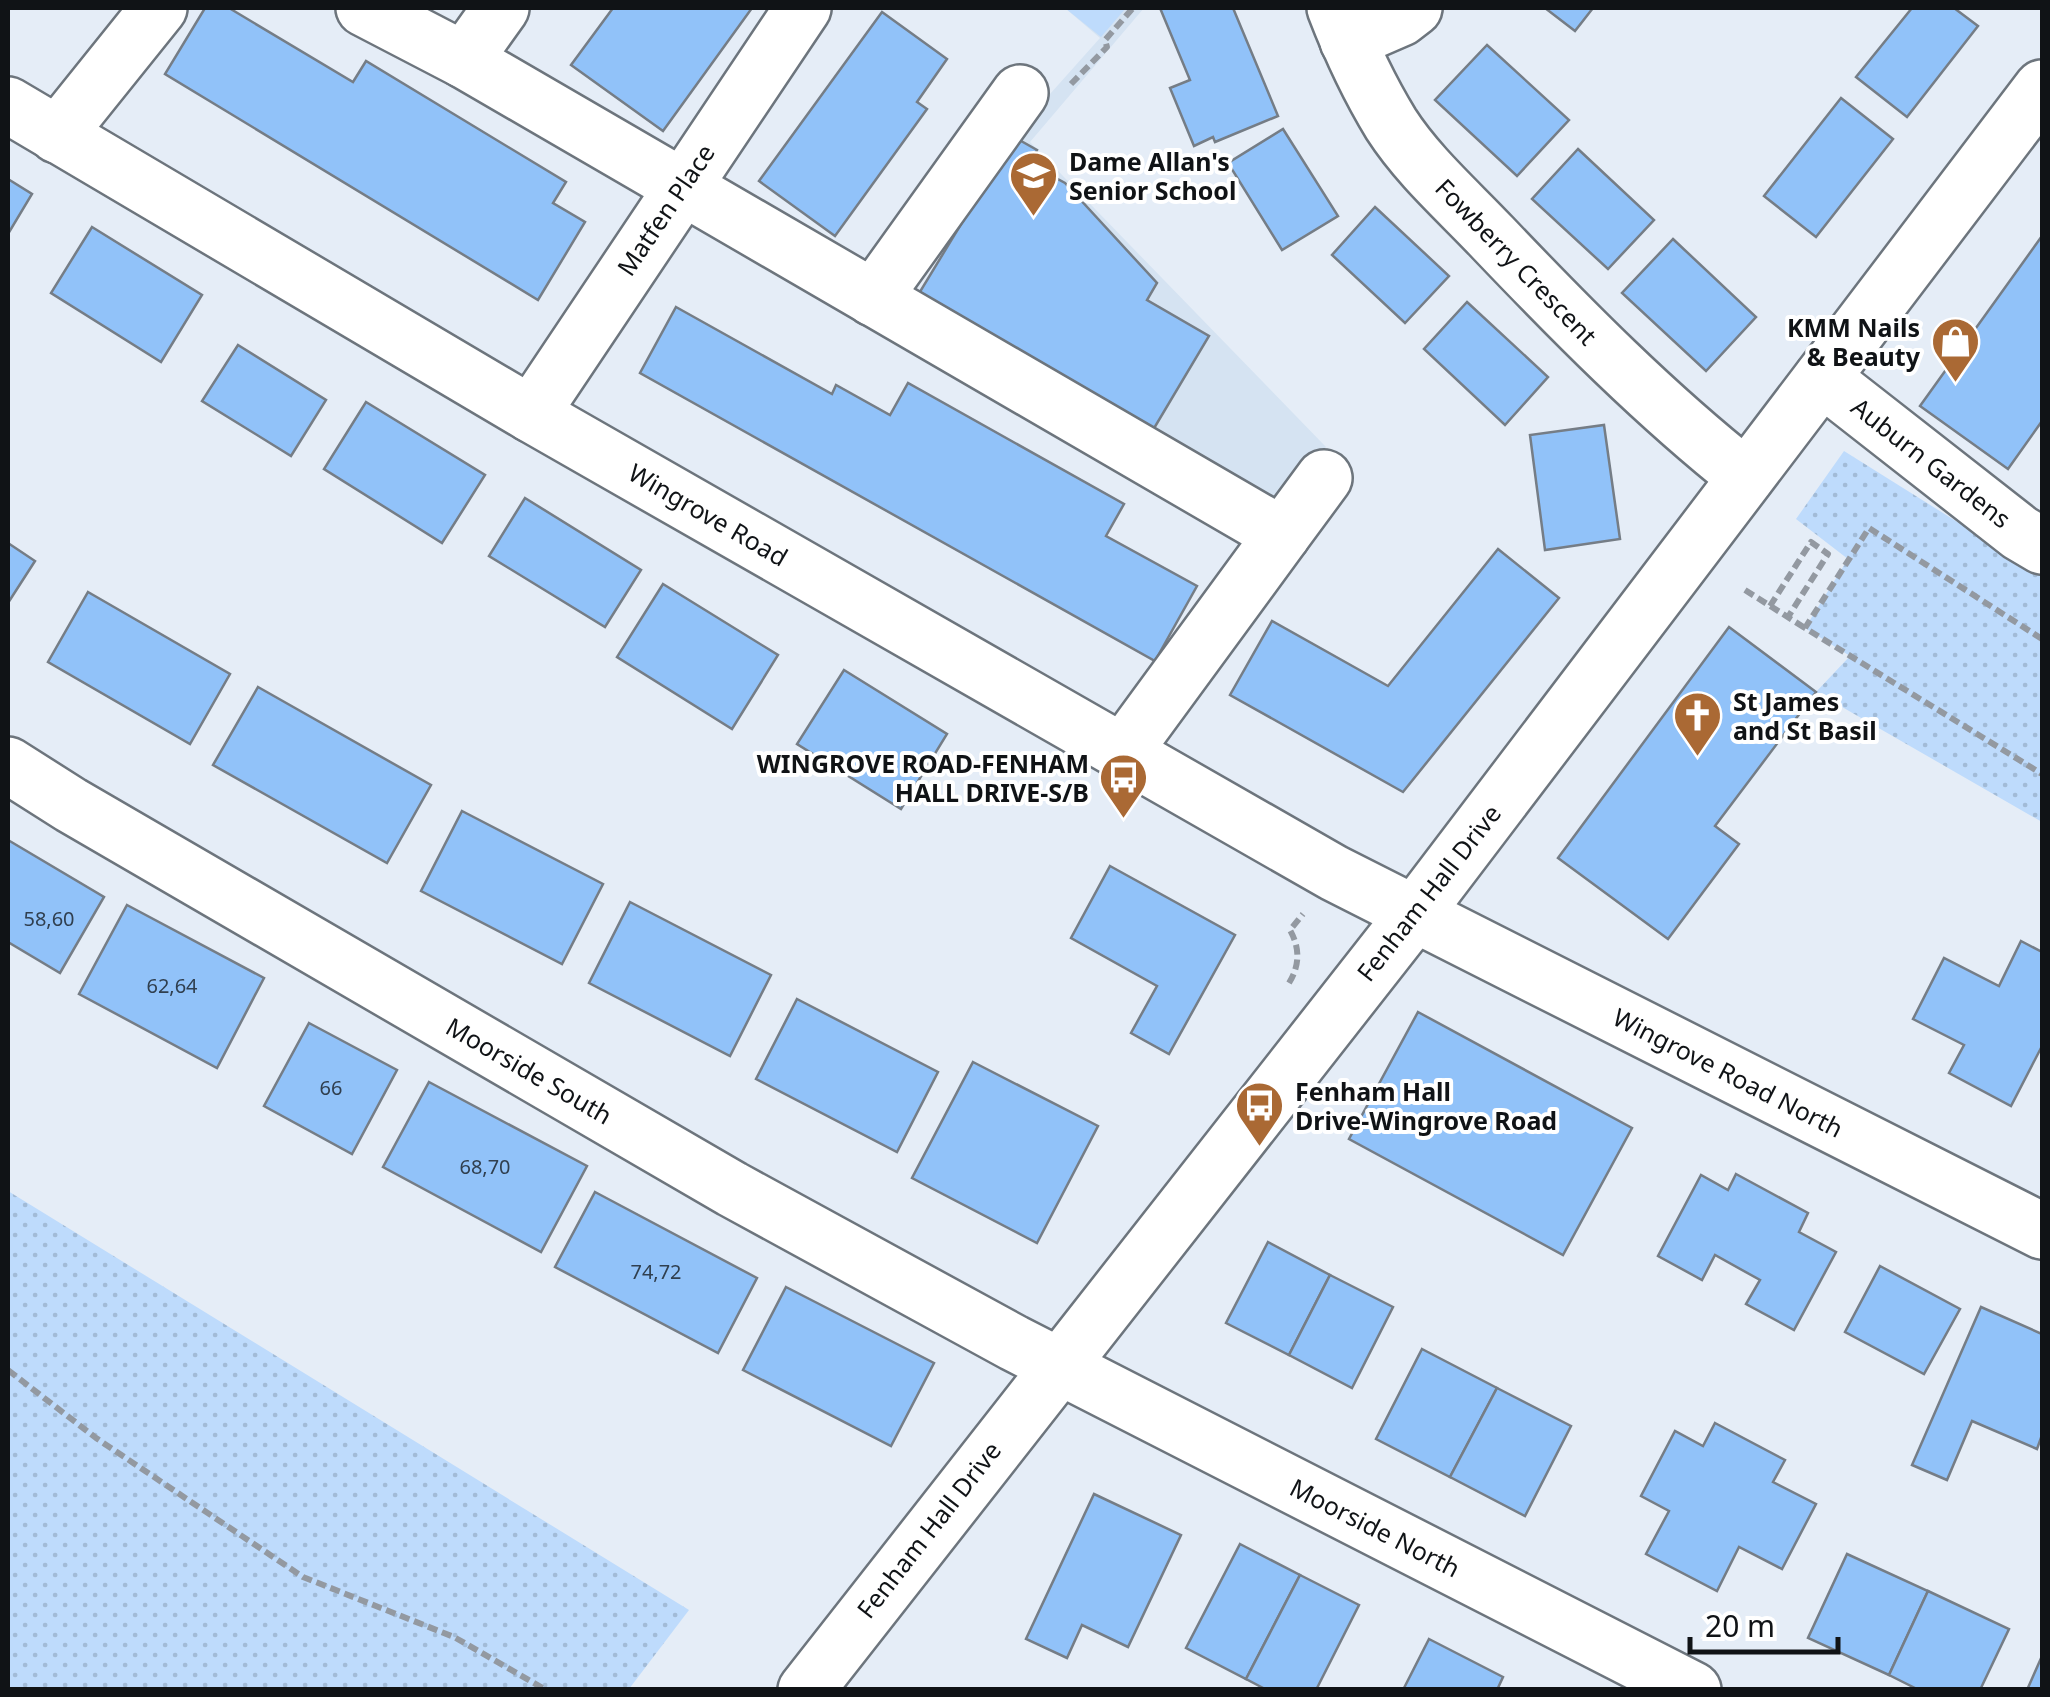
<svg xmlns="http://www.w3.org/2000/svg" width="2050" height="1697" font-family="'Noto Sans',sans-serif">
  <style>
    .built { fill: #d5e3f2 }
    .grass { fill: url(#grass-dots) }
    .pitch { fill: #bedbfc }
    .building { fill: #91c2f9; stroke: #757d86; stroke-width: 2.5 }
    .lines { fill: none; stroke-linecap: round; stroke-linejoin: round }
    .minor-casing { stroke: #6d757d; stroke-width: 60 }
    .path { stroke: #9399a1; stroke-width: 6; stroke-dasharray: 10 5; stroke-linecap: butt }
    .minor { stroke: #fff; stroke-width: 55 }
    .labels { text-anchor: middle; stroke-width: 8; stroke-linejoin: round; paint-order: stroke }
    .number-label { font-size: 20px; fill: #303f4f }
    .poi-label { font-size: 25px; font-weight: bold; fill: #101316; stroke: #fff; text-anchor: start }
    .street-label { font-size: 25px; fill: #101316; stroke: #fff }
  </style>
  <defs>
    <pattern id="grass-dots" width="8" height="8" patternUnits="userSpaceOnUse" patternTransform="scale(2.5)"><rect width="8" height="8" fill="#bedbfc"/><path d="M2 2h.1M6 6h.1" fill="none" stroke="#a2bbd7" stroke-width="1.8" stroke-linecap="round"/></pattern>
  </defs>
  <rect width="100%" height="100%" fill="#e5edf7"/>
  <path class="built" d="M1065,8H1144L1030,142L1326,447L1279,505L918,295L1017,131L1100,38Z"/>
  <g class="grass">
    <path d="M1844,451L2042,575V822L1816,692L1850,656L1805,628L1848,559L1796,519Z"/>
    <path d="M8,1191L689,1610L629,1689H8Z"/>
  </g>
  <path class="pitch" d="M1065,8H1126L1101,37Z"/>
  <g class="building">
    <path d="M205,8H229L353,82L366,61L566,182L553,203L585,222L538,300L165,74Z"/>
    <path d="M613,8H752L663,131L571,65Z"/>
    <path d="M1160,8H1233L1278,116L1215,142L1213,137L1194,146L1170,88L1190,80Z"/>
    <path d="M1545,8H1593L1575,31Z"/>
    <path d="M1912,8H1954L1978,26L1907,117L1856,77Z"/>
    <path d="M882,12L947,59L917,102L927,109L835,236L759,181Z"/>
    <path d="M1487,45L1569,120L1517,176L1435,100Z"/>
    <path d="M1841,98L1893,139L1816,237L1764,196Z"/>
    <path d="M1283,129L1338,216L1282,250L1228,163Z"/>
    <path d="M1014,137L1037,150L1030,164L1065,183L1157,283L1147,300L1209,336L1153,430L918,295Z"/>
    <path d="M1578,149L1654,220L1608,269L1532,199Z"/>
    <path d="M8,179L32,194L8,234Z"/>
    <path d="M1375,207L1449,276L1405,323L1332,255Z"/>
    <path d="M92,227L202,295L161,362L51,293Z"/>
    <path d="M2042,236V421L2008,469L1920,406Z"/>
    <path d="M1673,239L1756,317L1706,371L1622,293Z"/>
    <path d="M1467,302L1548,377L1505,425L1424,349Z"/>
    <path d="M676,307L832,394L836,385L890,415L908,383L1124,504L1106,536L1197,586L1155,661L640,373Z"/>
    <path d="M238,345L326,400L291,456L202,401Z"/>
    <path d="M366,402L485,475L442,543L324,469Z"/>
    <path d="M1604,425L1620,539L1545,550L1530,435Z"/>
    <path d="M525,498L641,570L605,627L489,556Z"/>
    <path d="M8,543L35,561L8,603Z"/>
    <path d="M1498,549L1559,598L1403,792L1230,695L1272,621L1388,686Z"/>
    <path d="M663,584L778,655L732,729L617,657Z"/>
    <path d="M88,592L230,674L190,744L48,662Z"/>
    <path d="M1729,627L1816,692L1715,826L1739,844L1668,939L1558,858Z"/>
    <path d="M844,670L947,734L901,809L797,744Z"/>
    <path d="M258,687L431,785L387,863L213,765Z"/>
    <path d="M462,811L603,884L562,964L421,891Z"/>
    <path d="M8,840L104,897L60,973L8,942Z"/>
    <path d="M1110,866L1235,935L1169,1054L1131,1033L1157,986L1071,938Z"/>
    <path d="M630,902L771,975L730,1056L589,983Z"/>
    <path d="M127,905L264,978L217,1068L79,994Z"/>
    <path d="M2021,941L2042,952V1046L2011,1106L1949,1073L1964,1045L1913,1019L1944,958L1999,986Z"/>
    <path d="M797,999L938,1072L897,1152L756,1079Z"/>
    <path d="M1418,1012L1632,1128L1563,1255L1349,1139Z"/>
    <path d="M309,1023L397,1070L352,1154L264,1106Z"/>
    <path d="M973,1062L1098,1126L1037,1243L912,1178Z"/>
    <path d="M429,1082L587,1166L541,1252L383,1167Z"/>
    <path d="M1736,1174L1808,1213L1799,1232L1836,1252L1794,1330L1746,1304L1760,1280L1715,1255L1702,1280L1658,1256L1701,1175L1728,1190Z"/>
    <path d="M595,1192L757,1278L718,1353L555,1267Z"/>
    <path d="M1268,1242L1330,1275L1289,1355L1226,1323Z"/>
    <path d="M1880,1266L1960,1309L1924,1374L1845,1332Z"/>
    <path d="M1330,1275L1393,1307L1352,1388L1289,1355Z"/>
    <path d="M786,1287L934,1363L891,1446L743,1370Z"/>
    <path d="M1981,1307L2042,1334V1435L2037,1449L1972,1421L1947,1480L1912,1465Z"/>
    <path d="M1422,1349L1497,1388L1450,1477L1376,1439Z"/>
    <path d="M1497,1388L1571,1426L1525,1516L1450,1477Z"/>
    <path d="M1715,1423L1785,1460L1773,1482L1816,1504L1782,1569L1739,1547L1717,1591L1646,1554L1669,1511L1641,1496L1675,1431L1703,1446Z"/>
    <path d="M1094,1494L1181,1535L1128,1647L1082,1625L1067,1658L1026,1639Z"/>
    <path d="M1240,1544L1300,1575L1246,1679L1186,1648Z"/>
    <path d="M1847,1554L1928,1591L1889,1675L1808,1638Z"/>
    <path d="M1300,1575L1359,1605L1316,1690H1267L1246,1679Z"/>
    <path d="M1928,1591L2009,1629L1980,1690H1919L1889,1675Z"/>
    <path d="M1429,1639L1503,1677L1497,1690H1403Z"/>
    <path d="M2042,1656V1690H2027Z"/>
  </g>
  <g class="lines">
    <defs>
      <g id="minor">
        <path d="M364,8L464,60L1282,535L1123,752"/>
        <path d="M1335,8C1350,47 1369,88 1391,124C1418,166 1458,201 1492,237C1573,322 1654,404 1746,477"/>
        <path d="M1348,41L1401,18L1414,8"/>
        <path d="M464,60L501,8"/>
        <path d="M8,105L531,414L1334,873L2042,1231"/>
        <path d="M57,135L159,8"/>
        <path d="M873,298L1020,93"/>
        <path d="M1822,378L2020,533L2042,546"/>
        <path d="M531,414L803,8"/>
        <path d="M1282,535L1324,478"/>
        <path d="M8,765L71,805L732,1189L1014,1343L1693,1690"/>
        <path d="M806,1690L1413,916L2042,88"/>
      </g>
    </defs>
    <use href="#minor" class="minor-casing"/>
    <g class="path">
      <path d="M1071,84L1107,47L1105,40L1133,8"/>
      <path d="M1745,590L1805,628"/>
      <path d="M1770,606L1811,542L1828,554L1788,617"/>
      <path d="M2042,639L1869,528L1805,628L2042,774"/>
      <path d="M1289,983C1300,965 1300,948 1290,930L1303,914"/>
      <path d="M8,1370L96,1438L303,1577L454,1637L546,1690"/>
    </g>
    <use href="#minor" class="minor"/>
  </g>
  <defs>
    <symbol id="school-pin" viewBox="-11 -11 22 30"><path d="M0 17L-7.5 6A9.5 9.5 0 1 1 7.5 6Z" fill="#aa6934" stroke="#fff"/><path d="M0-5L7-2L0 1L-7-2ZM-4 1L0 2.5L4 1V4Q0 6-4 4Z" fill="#fff"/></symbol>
    <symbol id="shop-pin" viewBox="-11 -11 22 30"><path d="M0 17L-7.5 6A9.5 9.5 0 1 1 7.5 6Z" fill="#aa6934" stroke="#fff"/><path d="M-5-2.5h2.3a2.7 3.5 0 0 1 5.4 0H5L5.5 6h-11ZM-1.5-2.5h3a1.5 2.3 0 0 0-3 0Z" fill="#fff"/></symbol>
    <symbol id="church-pin" viewBox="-11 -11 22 30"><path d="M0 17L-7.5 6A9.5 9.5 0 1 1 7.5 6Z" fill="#aa6934" stroke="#fff"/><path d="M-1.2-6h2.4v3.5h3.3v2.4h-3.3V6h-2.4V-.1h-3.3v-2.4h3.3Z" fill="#fff"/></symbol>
    <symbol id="bus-pin" viewBox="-11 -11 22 30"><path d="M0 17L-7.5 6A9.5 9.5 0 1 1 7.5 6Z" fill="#aa6934" stroke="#fff"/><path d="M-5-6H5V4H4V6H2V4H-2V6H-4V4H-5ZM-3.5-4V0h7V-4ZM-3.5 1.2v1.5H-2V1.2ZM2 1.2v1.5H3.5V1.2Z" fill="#fff"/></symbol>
  </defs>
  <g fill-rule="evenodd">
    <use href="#school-pin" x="1006" y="148" width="55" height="75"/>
    <use href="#shop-pin" x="1928" y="314" width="55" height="75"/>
    <use href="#church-pin" x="1670" y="688" width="55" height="75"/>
    <use href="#bus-pin" x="1096" y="750" width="55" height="75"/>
    <use href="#bus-pin" x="1232" y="1078" width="55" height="75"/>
  </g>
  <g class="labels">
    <g class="number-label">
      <text x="49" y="926">58,60</text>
      <text x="172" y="993">62,64</text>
      <text x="331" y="1095">66</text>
      <text x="485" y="1174">68,70</text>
      <text x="656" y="1279">74,72</text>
    </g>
    <g class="poi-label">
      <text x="1069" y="171">Dame Allan's<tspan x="1069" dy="29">Senior School</tspan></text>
      <text x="1920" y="337" text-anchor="end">KMM Nails<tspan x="1920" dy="29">&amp; Beauty</tspan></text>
      <text x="1733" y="711">St James<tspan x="1733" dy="29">and St Basil</tspan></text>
      <text x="1089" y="773" text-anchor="end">WINGROVE ROAD-FENHAM<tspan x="1089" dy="29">HALL DRIVE-S/B</tspan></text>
      <text x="1295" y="1101">Fenham Hall<tspan x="1295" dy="29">Drive-Wingrove Road</tspan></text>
    </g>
    <g class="street-label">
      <text transform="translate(666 210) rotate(-56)" y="9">Matfen Place</text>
      <text transform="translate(1516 262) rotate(46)" y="9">Fowberry Crescent</text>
      <text transform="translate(1931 463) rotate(38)" y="9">Auburn Gardens</text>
      <text transform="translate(708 515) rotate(30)" y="9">Wingrove Road</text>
      <text transform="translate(1429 893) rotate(-52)" y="9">Fenham Hall Drive</text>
      <text transform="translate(529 1071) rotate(30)" y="9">Moorside South</text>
      <text transform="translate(1728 1073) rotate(27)" y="9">Wingrove Road North</text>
      <text transform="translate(1375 1528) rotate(27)" y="9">Moorside North</text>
      <text transform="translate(929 1530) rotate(-52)" y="9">Fenham Hall Drive</text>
    </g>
  </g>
  <rect width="2050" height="1697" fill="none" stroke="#101316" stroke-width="20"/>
  <path d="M1690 1637v15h148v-15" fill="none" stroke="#101316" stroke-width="5"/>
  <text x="1705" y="1637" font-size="30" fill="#101316" stroke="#ffffff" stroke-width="8" paint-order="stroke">20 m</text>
</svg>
